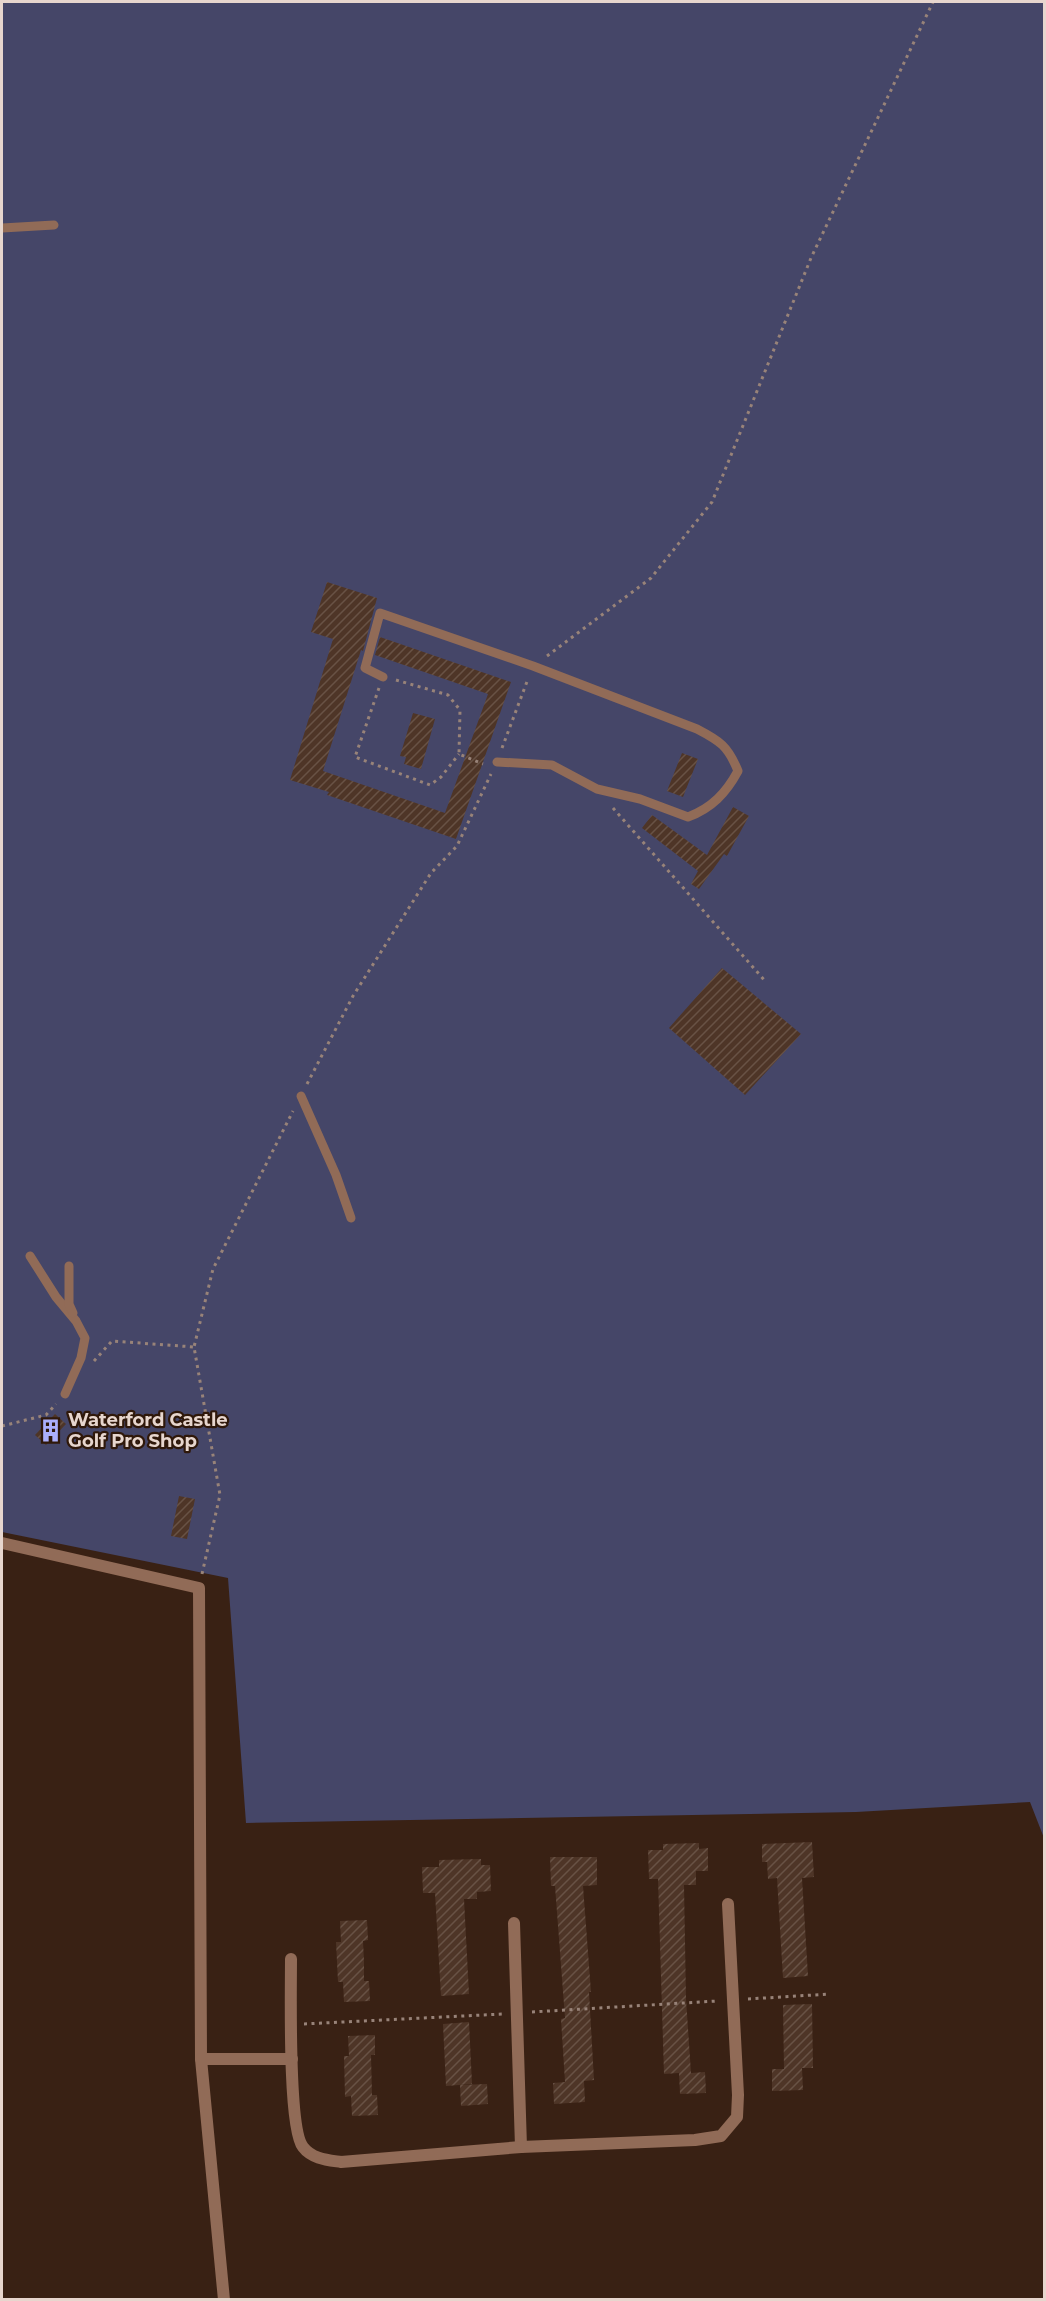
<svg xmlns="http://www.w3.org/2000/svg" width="1046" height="2301" font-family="Montserrat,sans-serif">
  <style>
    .green { fill: #454668 }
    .building { fill: url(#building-hatch) }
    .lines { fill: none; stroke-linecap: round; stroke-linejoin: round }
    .path { stroke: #988379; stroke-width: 3; stroke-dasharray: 3 4.5; stroke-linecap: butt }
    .lane { stroke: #916b57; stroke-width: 9 }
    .street { stroke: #916b57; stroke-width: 12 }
    .labels { text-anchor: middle; stroke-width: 4.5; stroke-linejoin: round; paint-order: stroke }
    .poi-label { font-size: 18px; font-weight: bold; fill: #e7d6ce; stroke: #2f180a; text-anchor: start }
  </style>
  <defs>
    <pattern id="building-hatch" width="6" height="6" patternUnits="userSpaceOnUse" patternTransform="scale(1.5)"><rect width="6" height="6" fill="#4e3527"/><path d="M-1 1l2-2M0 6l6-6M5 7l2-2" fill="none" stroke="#685245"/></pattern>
  </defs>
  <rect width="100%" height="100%" fill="#392114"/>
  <path class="green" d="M2,2H1044V1838L1030,1802L856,1812L246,1823L228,1578L2,1532Z"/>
  <g class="building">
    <path d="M327,582L377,598L363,651L361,650L323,771L445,813L488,694L375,655L380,637L511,682L456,839L327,795L329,792L290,780L333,639L311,632Z"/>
    <path d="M413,713L435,719L421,769L404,764L406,757L400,756Z"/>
    <path d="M682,753L698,759L683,797L667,791Z"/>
    <path d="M733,807L749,816L727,856L724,854L699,889L691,884L698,871L642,828L652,815L707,855Z"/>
    <path d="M722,968L801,1034L745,1095L669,1028Z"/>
    <path d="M55,1414L66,1424L46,1445L35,1435Z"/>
    <path d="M179,1496L195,1499L187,1539L171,1536Z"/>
    <path d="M812,1842L814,1877L802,1878L808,1976L783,1978L777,1878L768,1879L767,1862H762V1844Z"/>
    <path d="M699,1843V1849L708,1848V1871H696V1885H684L686,1999L691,2073L705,2072L706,2093L680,2094L679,2073L664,2074L658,1879H649L648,1850H663V1844Z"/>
    <path d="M550,1857H597V1885L583,1886L591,1992H589L594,2080L584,2081L585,2102L554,2104L553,2083L565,2082L561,2019L565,2018L555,1886H551Z"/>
    <path d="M481,1859V1865H490L491,1891L477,1892V1899H464L469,1994L441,1996L435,1893H423L422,1867H439V1860Z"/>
    <path d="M367,1920L368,1940L363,1941L364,1961V1981H369L370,2001L344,2002L343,1982H338L336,1942H341L340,1921Z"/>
    <path d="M812,2004L813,2068H802L803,2090L772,2091V2069H784L783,2005Z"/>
    <path d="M469,2022L472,2084L446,2086L443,2024Z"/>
    <path d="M375,2035V2055H371L372,2095H377L378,2115L352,2116L351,2096L345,2097L344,2056H349L348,2036Z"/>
    <path d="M487,2084L488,2104L461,2106L460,2085Z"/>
  </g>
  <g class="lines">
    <g class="path">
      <path d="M547,656L651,578L712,502L811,258L933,2"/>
      <path d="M396,680L448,695L460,710L459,754L483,764"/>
      <path d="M379,688L355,757L430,785L441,777L459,754"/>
      <path d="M502,748L528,679"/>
      <path d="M613,808L766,982"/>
      <path d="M307,1084L353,996L431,873L457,846L491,774"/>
      <path d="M94,1361L112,1341L194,1347"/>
      <path d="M2,1426L46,1415L56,1404"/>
      <path d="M202,1574L220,1495L194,1347L213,1269L293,1111"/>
      <path d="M748,1999L830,1994"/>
      <path d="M532,2012L717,2001"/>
      <path d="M304,2024L502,2014"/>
    </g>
    <g class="lane">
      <path d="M2,228L54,225"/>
      <path d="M383,677L365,668L380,613L533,666L697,729C720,741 728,746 738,771C726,793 712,808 688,817L640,799L597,789L552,765L497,762"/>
      <path d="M301,1096L336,1175L351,1218"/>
      <path d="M30,1256L56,1297L76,1321L85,1338L81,1358L65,1394"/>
      <path d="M69,1266V1304L73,1313"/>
    </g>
    <g class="street">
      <path d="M2,1543L199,1588L201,2059L224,2300"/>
      <path d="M514,1923L521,2147"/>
      <path d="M291,1959C291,1990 288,2129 303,2147C312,2159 328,2160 341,2162L521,2147L695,2140L721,2136L737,2117L738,2095L728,1904"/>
      <path d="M201,2059H292"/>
    </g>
  </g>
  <defs>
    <symbol id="building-bare" viewBox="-9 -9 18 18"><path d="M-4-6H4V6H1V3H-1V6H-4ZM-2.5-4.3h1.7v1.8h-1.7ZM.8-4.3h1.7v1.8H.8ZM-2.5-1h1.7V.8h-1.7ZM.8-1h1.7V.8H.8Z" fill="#abaffb" stroke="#2f180a" stroke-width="2.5" paint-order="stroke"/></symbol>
  </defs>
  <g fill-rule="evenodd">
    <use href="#building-bare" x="34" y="1414" width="33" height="33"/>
  </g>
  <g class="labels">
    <g class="poi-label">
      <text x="68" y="1426">Waterford Castle<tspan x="68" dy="21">Golf Pro Shop</tspan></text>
    </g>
  </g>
  <rect width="1046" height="2301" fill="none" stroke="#e7d6ce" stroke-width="6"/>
</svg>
